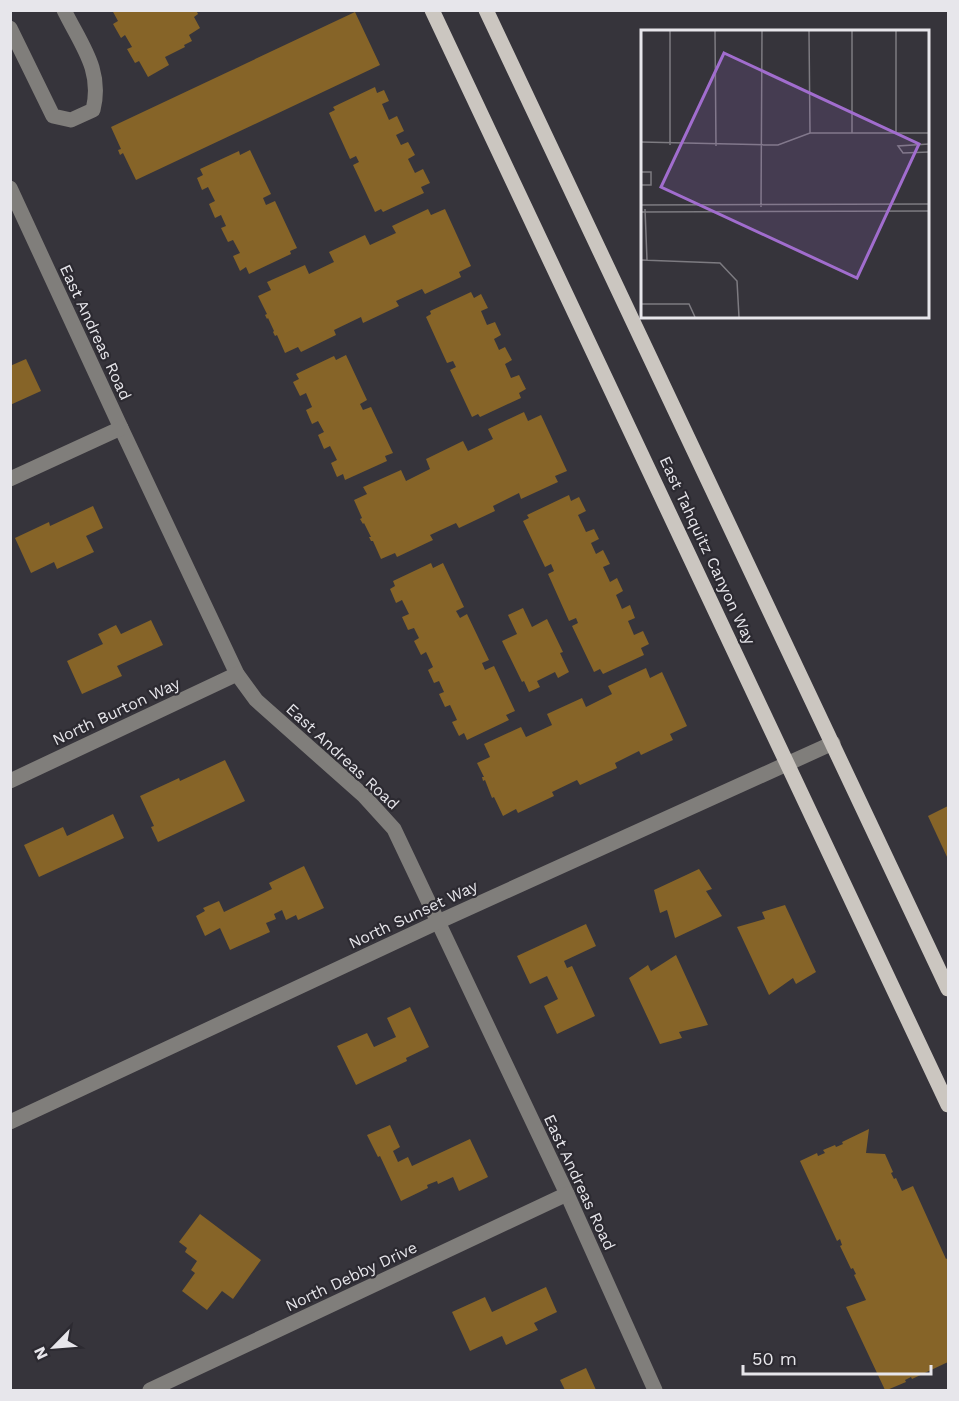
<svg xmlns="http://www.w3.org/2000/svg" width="959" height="1401" font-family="'Work Sans',sans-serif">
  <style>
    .building { fill: #866428 }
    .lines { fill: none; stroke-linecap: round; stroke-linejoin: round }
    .minor { stroke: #807e7b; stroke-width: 15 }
    .major { stroke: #cbc6c0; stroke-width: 15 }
    .labels { text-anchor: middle; stroke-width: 4.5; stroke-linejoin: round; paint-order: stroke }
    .street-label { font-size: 16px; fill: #e7e6eb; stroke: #2c2a31 }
    .inset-road { fill: none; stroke: #7d7b81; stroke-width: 1.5 }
    .view { fill: #a16dce; fill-opacity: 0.15; stroke: #a16dce; stroke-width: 3 }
    .inset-edge { fill: none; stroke: #e7e6eb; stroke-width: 3 }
  </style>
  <rect width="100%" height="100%" fill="#36343b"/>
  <g class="building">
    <path d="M112,10H196L198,14L194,17L200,28L189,35L192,41L184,45L185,47L165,57L169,65L148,77L139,61L135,63L127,49L132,47L125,35L121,38L113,24L118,21Z"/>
    <path d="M355,12L380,65L136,180L123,153L120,155L118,150L121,149L111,127Z"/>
    <path d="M375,87L377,93L384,90L389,101L382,104L389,120L397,116L404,131L396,135L401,145L408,142L415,155L408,159L415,173L423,169L430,183L421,187L424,193L383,212L381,209L375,212L353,165L359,162L356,156L350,159L329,113L335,110L333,107Z"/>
    <path d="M250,150L271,194L263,198L266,205L275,201L297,248L290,251L291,254L249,274L246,267L240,271L233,256L240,253L233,240L228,242L221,228L226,226L221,215L215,218L209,204L215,201L208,187L202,190L197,178L203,175L200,169L239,151L240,155Z"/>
    <path d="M428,209L431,215L445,209L471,266L459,272L461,277L425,294L422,289L396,301L399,306L363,323L361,317L334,330L336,335L301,352L298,347L285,353L277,335L275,336L273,332L274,331L268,318L267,319L265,315L267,314L258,296L271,290L267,282L305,265L309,274L334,262L329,252L365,235L370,245L396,233L392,226Z"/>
    <path d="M471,292L474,298L481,294L488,308L481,311L487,325L495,322L501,335L494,339L499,350L505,347L512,360L505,364L511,378L519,375L526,389L519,393L521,398L480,417L478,414L472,417L450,370L456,367L453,361L447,363L426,317L431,314L430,311Z"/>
    <path d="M346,355L367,400L360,404L363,410L371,407L393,453L385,456L387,461L345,480L343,474L337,477L331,463L337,460L330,446L324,449L318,435L324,432L318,421L312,424L306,410L312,407L306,393L300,396L293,382L299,379L296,374L334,356L336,360Z"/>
    <path d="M26,359L41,391L10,405V366Z"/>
    <path d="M524,412L528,421L541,415L567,471L555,476L558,482L521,499L519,493L493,506L495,511L459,528L456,523L430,535L433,540L397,557L395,553L381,559L373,541H371L369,537H371L364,523L363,524L360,519L362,518L354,500L367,494L363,487L401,470L406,481L430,469L426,459L463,441L468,451L493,439L488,429Z"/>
    <path d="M569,495L571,501L579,497L586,511L578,515L586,532L594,529L599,539L591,543L596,554L603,550L610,564L603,567L610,582L617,578L623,591L616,595L622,609L630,605L635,618L628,621L634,635L643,631L649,644L641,648L644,655L603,674L600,669L594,672L572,626L578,623L576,618L569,621L548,574L554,571L551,564L545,567L523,521L529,518L527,515Z"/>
    <path d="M93,506L103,528L86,536L94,552L57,569L54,562L31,573L15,538L49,522L50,526Z"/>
    <path d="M431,563L433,568L443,563L464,607L456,611L460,618L467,614L489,660L482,663L485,670L494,666L515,711L506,715L509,720L467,740L464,733L459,736L452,722L457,720L450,705L445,707L439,694L444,692L439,681L434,683L428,670L433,667L426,652L421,655L414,641L419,638L414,628L408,630L402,617L409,614L402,600L396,603L390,589L395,586L393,581Z"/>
    <path d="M523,608L532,627L547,619L563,652L560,653L569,672L558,678L555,672L537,681L540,687L529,692L524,681L522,682L502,641L517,634L508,615Z"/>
    <path d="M151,620L163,645L117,666L122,676L82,694L67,661L103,644L98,634L116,625L121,634Z"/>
    <path d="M646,668L650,678L662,672L687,726L670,734L673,740L641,755L639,751L615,763L617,768L580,785L577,780L552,792L554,796L518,813L516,809L503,816L494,797L492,798L485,780L483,781L482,777H484L477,763L490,757L484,744L521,727L526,737L552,725L547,714L582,698L586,707L612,694L608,686Z"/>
    <path d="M225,760L245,801L158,842L151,827L154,826L140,796L179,778L180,781Z"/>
    <path d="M948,806V859L928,816Z"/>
    <path d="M113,814L124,838L39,877L24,845L63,827L67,836Z"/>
    <path d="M304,866L324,908L298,920L296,915L286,920L282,910L274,914L276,919L266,923L270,932L230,950L220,928L205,936L196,916L205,911L203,908L219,901L224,912L272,889L269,883Z"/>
    <path d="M699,869L712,889L706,891L722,916L675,938L667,910L660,913L654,890Z"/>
    <path d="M785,905L816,972L796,984L793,978L769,995L737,927L765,919L762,912Z"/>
    <path d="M586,924L596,946L564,961L567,968L572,966L595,1016L557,1034L544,1006L558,999L547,976L530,984L517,956Z"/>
    <path d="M676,955L708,1025L679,1032L682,1038L660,1044L629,978L648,965L651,971Z"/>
    <path d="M410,1007L429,1047L406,1058L407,1061L356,1085L337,1046L367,1033L374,1047L396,1037L387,1018Z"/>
    <path d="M390,1125L400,1147L393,1151L398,1162L408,1157L412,1166L470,1139L488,1177L459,1191L453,1177L438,1184L437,1181L427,1185L428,1188L401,1201L380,1156L378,1157L367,1135Z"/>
    <path d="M869,1129L866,1153L885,1154L893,1172L891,1173L894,1179L896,1178L902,1191L913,1186L946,1259L948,1258V1362L912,1379L911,1377L905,1380L906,1382L887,1390H885L846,1307L866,1300L854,1275L856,1274L853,1268L851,1269L840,1246L842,1245L840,1239L837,1241L800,1161L817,1153L818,1156L825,1153L823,1150L835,1145L836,1147L843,1144L842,1142Z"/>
    <path d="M200,1214L261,1260L233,1299L222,1291L207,1310L182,1291L195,1273L191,1270L197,1261L185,1252L187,1248L179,1242Z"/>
    <path d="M546,1287L557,1312L534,1323L538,1330L506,1345L502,1336L470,1351L452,1312L485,1297L492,1312Z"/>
    <path d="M586,1368L596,1390H565L560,1380Z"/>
  </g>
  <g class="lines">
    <g class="minor">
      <path d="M10,28L53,116L71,120L93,110C103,70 81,45 64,10"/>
      <path d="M10,188L121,428L237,674L256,700L364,796L394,829L567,1194L655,1390"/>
      <path d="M10,479L121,428"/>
      <path d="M10,781L237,674"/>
      <path d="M10,1122L438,922L833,743"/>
      <path d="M150,1390L567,1194"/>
    </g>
    <g class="major">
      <path d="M432,10L948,1105"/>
      <path d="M486,10L948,989"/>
    </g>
  </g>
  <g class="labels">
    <g class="street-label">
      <text transform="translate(96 332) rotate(65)" y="6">East Andreas Road</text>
      <text transform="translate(708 550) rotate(65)" y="6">East Tahquitz Canyon Way</text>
      <text transform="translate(116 711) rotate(-25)" y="6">North Burton Way</text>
      <text transform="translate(343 756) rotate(43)" y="6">East Andreas Road</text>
      <text transform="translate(413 914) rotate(-25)" y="6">North Sunset Way</text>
      <text transform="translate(580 1182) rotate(65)" y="6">East Andreas Road</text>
      <text transform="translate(351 1276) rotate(-25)" y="6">North Debby Drive</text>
    </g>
  </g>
  <g transform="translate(641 30)">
    <rect width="288" height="288" fill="#36343b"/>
    <path class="inset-road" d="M74,1L75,116M168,1L169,103M255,1V103M211,103V1M0,112L137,115L169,103H288M288,114L257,116L262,123L288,122M29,115V1M0,142H10V155H0M0,175L288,174M120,177L121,1M4,179L6,230M0,182L288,181M0,230L79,233L96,251L98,287M0,274H48L54,287"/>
    <path class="view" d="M83,23L278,114L216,248L20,157Z"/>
    <rect width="288" height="288" class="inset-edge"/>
  </g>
  <rect width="959" height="1401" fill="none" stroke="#e7e6eb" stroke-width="24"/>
  <g transform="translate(54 1347) rotate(245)" stroke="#2c2a31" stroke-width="4.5" paint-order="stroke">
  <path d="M0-4.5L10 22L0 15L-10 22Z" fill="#e7e6eb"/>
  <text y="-9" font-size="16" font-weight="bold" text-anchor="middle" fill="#e7e6eb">N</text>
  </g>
  <path d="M743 1365v9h188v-9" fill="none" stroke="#e7e6eb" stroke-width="3"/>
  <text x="752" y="1365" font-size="18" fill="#e7e6eb" stroke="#2c2a31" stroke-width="4.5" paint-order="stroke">50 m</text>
</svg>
